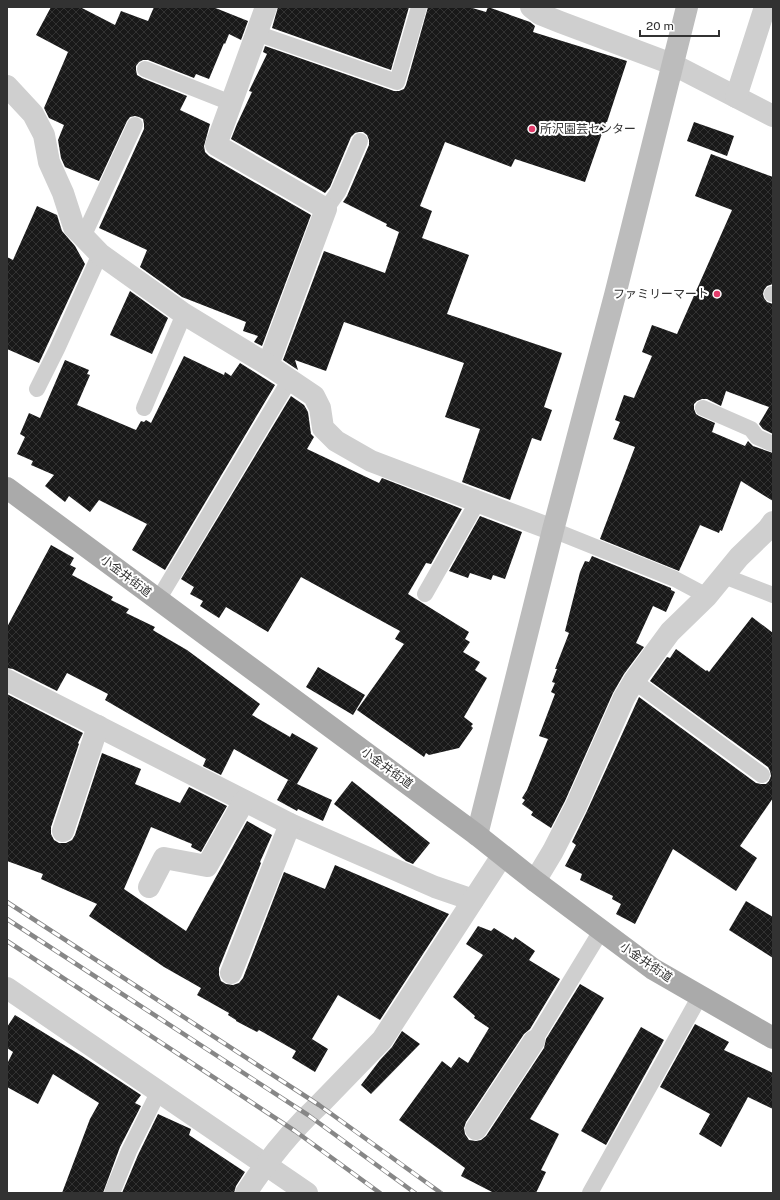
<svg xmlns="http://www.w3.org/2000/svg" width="780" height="1200" font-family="'Public Sans','Noto Sans JP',sans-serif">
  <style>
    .building { fill: url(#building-cross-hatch) }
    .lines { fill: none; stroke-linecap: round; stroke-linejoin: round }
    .lane { stroke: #cfcfcf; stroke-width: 16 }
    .street { stroke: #cfcfcf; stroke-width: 22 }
    .secondary { stroke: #bcbcbc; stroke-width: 22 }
    .primary { stroke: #aaa; stroke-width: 22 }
    .rail-casing { stroke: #878787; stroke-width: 4.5 }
    .rail { stroke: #fff; stroke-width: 3; stroke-dasharray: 9; stroke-linecap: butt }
    .poi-dot { fill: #e23c6b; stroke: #fff; stroke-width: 1.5 }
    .labels { text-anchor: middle; stroke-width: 4; stroke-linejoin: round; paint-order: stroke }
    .poi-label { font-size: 12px; fill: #323232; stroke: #fff; text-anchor: start }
    .street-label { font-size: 12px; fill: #323232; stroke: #fff }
  </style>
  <defs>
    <pattern id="building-cross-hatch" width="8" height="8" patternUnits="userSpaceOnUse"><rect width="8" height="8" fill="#191919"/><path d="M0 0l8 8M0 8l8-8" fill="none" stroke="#323232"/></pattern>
  </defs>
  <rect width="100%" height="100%" fill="#fff"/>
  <g class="building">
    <path d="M51,7H80L115,25L121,11L148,21L154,7H213L248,21L241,40L229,34L225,44L224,43L209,79L196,74L194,78L148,60H143L139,62L136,66V70L137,75L142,78L187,96L180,110L210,124L204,146L205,152L209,156L311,215L262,346L254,342L258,336L243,331L246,322L182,297L140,267L147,250L99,228L144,129V124L143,119L139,117L135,116L130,117L127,121L99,181L65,167L61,158L58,140L64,125L49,118L44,108L68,52L36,35Z"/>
    <path d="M278,7H409L391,70L272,28Z"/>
    <path d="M428,7H469L486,12L488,7L530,22L535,26L533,32L627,61L607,122H606L585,182L515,159L511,167L445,142L420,206L432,211L422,238L469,255L447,314L562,353L544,407L552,410L541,441L532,438L510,500L462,482L480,429L445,417L464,363L344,322L326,371L295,360L298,370L283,360L324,251L385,273L399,232L386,226L387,224L343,202L347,196L369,145V140L367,135L363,132H359L355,133L351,137L330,187L325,193L231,139L237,124L252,92L249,91L267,54L263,52L265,46L394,91H399L404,89L406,85Z"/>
    <path d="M694,122L734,136L727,156L687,141Z"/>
    <path d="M711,154L773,177V284L767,286L764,290L763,294L764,298L767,302L773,304V434L763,429L759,424L769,407L726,391L721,406L707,399H702L697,401L694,404V409L696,414L699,416L715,423L712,432L745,446L748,441L753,446L773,453V501L741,481L722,531L720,530L719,533L700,525L679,571L600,539L635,447L613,439L620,422L615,420L624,395L634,398L652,356L642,352L652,325L677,334L732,210L695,196Z"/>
    <path d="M37,206L57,215L62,231L75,246L85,264L39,363L7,349V257L13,260Z"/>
    <path d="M130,291L168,318L152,354L110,335Z"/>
    <path d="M184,356L224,375L225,372L231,376L240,363L275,385L165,570L132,550L147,524L99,500L90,512L69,496L65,502L45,486L54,475L31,465L33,461L17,454L25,437L20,434L29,413L40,418L65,360L89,370L87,374L90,375L77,405L136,430L141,421L144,422L146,420L151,423Z"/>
    <path d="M291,396L304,405L308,412L311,434L314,437L307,449L379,483L382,478L462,509L431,564L426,563L408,594L469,632L465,639L470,642L463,652L480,662L475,670L487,678L464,717L473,724L471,726L473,728L459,748L429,755L426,753L424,757L357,710L404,644L395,639L400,631L301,577L268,632L226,607L219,618L200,606L203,601L190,594L194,587L181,579Z"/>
    <path d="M480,516L522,532L505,579L493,575L491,580L470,573L468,578L449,571Z"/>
    <path d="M51,545L74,558L70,565L76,568L72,575L113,597L111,600L129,609L126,613L155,627L153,630L156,632L187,650L260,704L252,715L290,737L292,733L318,748L297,784L332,800L323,821L298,809L297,811L277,800L288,780L292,782L234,749L221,775L203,766L206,759L105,700L108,694L67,673L57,691L13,669L7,668V627Z"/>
    <path d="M592,556L671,588V590L675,592L666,612L653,606L636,643L644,647L624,674L613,693L565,801L551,828L531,815L533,812L522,804L525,800L522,798L527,790L548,739L539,736L555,694L551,692L555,683L552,682L557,669H555L569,633L565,631L580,572L585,561L589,562Z"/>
    <path d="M752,617L773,633V798L740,846L757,858L736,891L673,849L635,924L616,914L621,904L612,899L613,896L580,880L582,874L565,866L576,845L572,842L587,811L639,697L756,783L761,784H766L769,781L771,776L770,771L768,767L650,681L667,657L670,658L676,649L706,671L707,670L709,672Z"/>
    <path d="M318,667L365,695L353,715L306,687Z"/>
    <path d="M7,694L83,733L78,743L79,744L51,827V834L54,840L59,843H66L72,840L75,835L102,753L141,769L135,784L180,803L189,787L227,806L201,852L191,847L192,844L151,827L124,889L186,931L247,821L272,835L260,862L261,863L219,968V975L221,981L226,984L233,985L239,983L243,978L284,872L325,889L335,865L449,914L380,1020L338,995L312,1039L328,1049L315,1072L292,1058L296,1051L259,1030L257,1032L236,1021V1020L228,1015L229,1013L197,995L201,988L164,967L89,916L97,904L41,879L43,874L7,861Z"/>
    <path d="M352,781L430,843L413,864L406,861L334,804Z"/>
    <path d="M746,901L773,917V958L729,930Z"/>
    <path d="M478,926L491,931L494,928L513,940L515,937L535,951L529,960L560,979L530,1029L524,1034L466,1122L464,1128L465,1134L469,1140L476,1141L481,1140L486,1136L544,1048L546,1039L580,984L604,998L530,1119L559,1134L541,1170L546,1172L536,1193H494L461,1176L465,1168L399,1120L442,1061L451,1068L459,1057L468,1063L489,1028L474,1018L475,1016L453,997L483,955L466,944Z"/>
    <path d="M15,1015L82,1056L141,1095L135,1103L141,1106L120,1147L103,1193H62L90,1119L99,1103L53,1074L38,1104L7,1087V1064L13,1052L7,1048V1027Z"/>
    <path d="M695,1024L729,1042L724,1050L773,1073V1109L748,1097L721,1147L699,1134L710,1114L660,1087Z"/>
    <path d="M641,1027L664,1040L606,1145L581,1131Z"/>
    <path d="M402,1031L420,1044L371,1094L361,1085L380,1060L392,1047Z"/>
    <path d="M158,1114L191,1129L189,1135L245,1172L236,1186L234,1193H122L138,1155Z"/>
  </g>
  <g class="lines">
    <g class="lane">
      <path d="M256,33L397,82L419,7"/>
      <path d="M145,69L231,103"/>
      <path d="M326,209L338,192L360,141"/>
      <path d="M83,237L135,125"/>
      <path d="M772,294H773"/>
      <path d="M37,389L57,349L100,254"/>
      <path d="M144,408L184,314"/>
      <path d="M703,408L751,429L757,437L773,444"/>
      <path d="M553,530L675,579L707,596"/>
      <path d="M724,576L773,595"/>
      <path d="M425,594L478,501"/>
      <path d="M158,600L289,381"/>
      <path d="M634,681L762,775"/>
      <path d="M534,1041L601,931"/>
      <path d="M112,1193L129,1151L159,1091"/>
      <path d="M590,1193L700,996"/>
    </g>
    <g class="street">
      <path d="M266,7L216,145L326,209L268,365"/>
      <path d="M531,7L540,14L560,22L672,64L773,116"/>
      <path d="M7,86L33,114L44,135L49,162L63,193L74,227L100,254L184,314L268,365L314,396L320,408L323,428L336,441L371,461L553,530"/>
      <path d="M736,97L765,7"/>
      <path d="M7,680L290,824L435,887L473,900"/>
      <path d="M63,831L98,726"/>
      <path d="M535,881L553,851L576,806L624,698L634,681L670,632L707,596L739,557L768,529L773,522"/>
      <path d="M149,887L164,858L207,866L244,801"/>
      <path d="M231,973L290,824"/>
      <path d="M7,988L307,1193"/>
      <path d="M476,1129L534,1041"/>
      <path d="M246,1193C267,1161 291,1131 319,1105L382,1040L502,856"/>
    </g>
    <path class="secondary" d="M477,835L553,530L615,295L687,7"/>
    <path class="primary" d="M7,488L477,835L535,881L653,969L773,1038"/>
    <defs>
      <g id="rail">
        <path d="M7,902L319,1105L441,1193"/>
        <path d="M7,919L308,1115L415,1193"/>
        <path d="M7,941L295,1131L380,1193"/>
      </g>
    </defs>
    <use href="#rail" class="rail-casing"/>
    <use href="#rail" class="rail"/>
  </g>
  <g class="poi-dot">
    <circle cx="532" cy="129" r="4"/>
    <circle cx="717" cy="294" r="4"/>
  </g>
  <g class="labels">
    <g class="poi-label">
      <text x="540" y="133">所沢園芸センター</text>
      <text x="709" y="298" text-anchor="end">ファミリーマート</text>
    </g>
    <g class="street-label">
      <text transform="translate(126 576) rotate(37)" y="4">小金井街道</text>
      <text transform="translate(387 768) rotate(36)" y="4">小金井街道</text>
      <text transform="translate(646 962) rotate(34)" y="4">小金井街道</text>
    </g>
  </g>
  <rect width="780" height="1200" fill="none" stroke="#323232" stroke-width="16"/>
  <path d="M640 30v6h79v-6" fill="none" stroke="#323232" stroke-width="2"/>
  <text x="646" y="30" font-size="12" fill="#323232" stroke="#ffffff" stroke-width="3" paint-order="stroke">20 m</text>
</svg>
